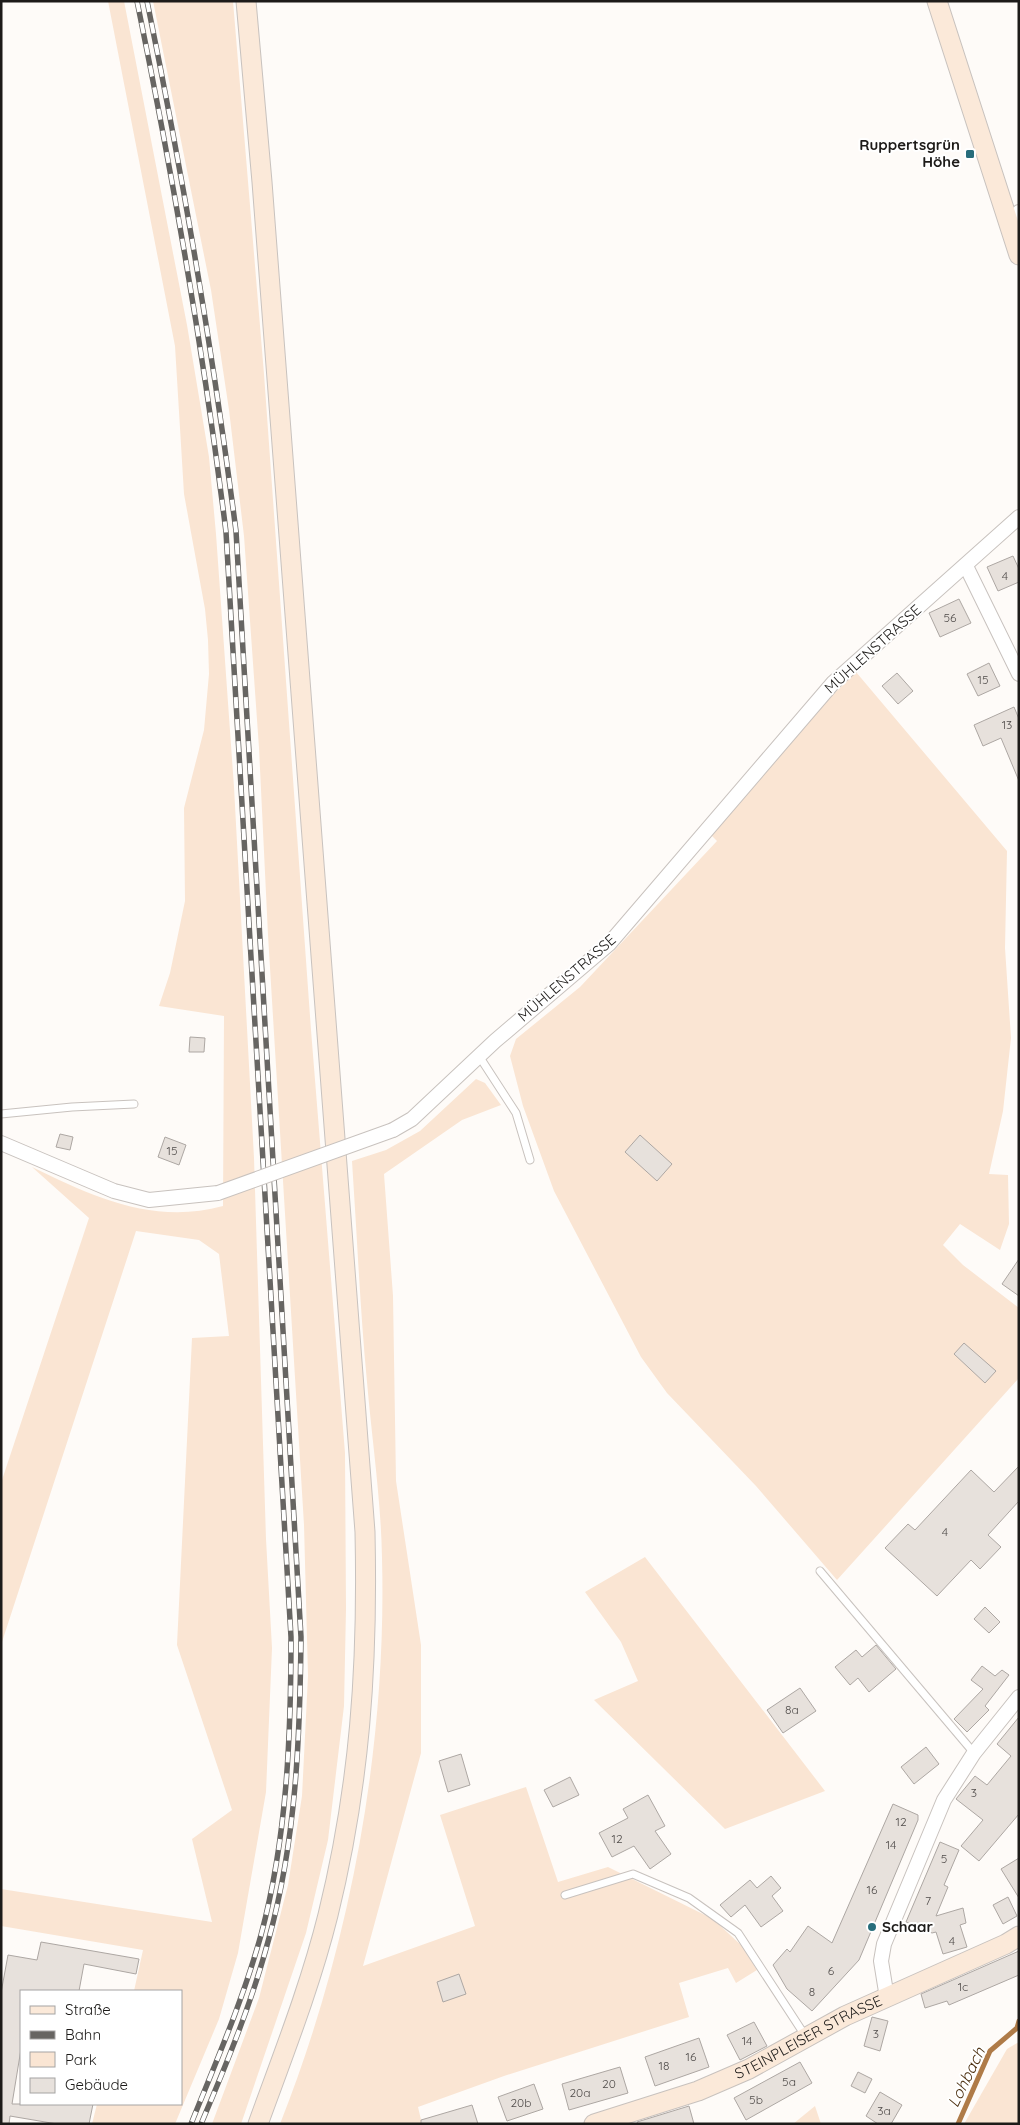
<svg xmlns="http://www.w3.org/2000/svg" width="1020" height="2125" font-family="Quicksand,sans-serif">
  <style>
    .green { fill: #fae5d3 }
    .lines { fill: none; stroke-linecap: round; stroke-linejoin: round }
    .stream { stroke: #af7b48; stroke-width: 5 }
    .building { fill: #e7e1dc; stroke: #ada7a3 }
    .lane-casing { stroke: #c8c2be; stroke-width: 9 }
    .street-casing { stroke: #c8c2be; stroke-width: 16 }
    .secondary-casing { stroke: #c8c2be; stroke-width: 21 }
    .lane { stroke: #fff; stroke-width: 7 }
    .street { stroke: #fff; stroke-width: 14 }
    .secondary { stroke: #fbe9d9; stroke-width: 19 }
    .rail-casing { stroke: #676562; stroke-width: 5.5 }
    .rail { stroke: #fff; stroke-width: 4; stroke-dasharray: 11; stroke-linecap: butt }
    .street-bridge-casing { stroke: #c8c2be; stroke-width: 16; stroke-linecap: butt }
    .street-bridge { stroke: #fff; stroke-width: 14 }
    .poi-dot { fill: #276d7b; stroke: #fff; stroke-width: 2 }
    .labels { text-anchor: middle; stroke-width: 4; stroke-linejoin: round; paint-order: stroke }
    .number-label { font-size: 12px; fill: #504c4a }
    .poi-label { font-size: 15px; font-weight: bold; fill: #1d1b19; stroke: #fff; text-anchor: end }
    .street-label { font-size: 15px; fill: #1d1b19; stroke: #fff }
    .water-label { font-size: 16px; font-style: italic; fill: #4b2e0e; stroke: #fff }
  </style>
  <rect width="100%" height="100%" fill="#fefbf8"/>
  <g class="green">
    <path d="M108,1H124L187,325L209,457L216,534L234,787L254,1158L266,1539L272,1648L266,1792L238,1953L219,2019L175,2124H92L97,2104H181V1991H134L143,1950L1,1926V1889L212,1922L192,1839L232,1810L177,1645L192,1338L229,1336L219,1254L199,1240L136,1231L1,1645V1483L89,1218L32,1167C93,1197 154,1225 223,1206L224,1016L159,1006L170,973L185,901L184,808L204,730L209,674L208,640L205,609L184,494L175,346Z"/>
    <path d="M153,1H233L264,374L311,1030L345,1453L346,1609L344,1706L328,1840L306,1933L241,2124H212L259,1998L288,1885L302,1796L308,1676L304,1525L268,935L259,748L244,536L229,410L211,290Z"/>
    <path d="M856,672L1007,851L1005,948L1011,1038L1003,1111L989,1174L1008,1175L1009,1224L1000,1250L960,1224L943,1245L963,1265L1019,1308V1378L837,1580L756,1486L667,1393L641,1357L554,1191L523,1106L510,1056L516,1039L580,987L717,841L701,825Z"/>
    <path d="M476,1079L485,1083L501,1105L462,1120L384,1174L393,1296L396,1481L421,1645V1753L363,1966L475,1926L440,1815L526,1787L558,1882L608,1867L713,1919L742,1946L757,1970L736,1983L728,1968L679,1983L689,2017L504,2076L418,2107L422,2124H280C350,1947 387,1748 382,1558C381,1499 372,1440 367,1382C360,1308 357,1235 352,1161L386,1150L420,1131Z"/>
    <path d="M645,1557L825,1791L725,1829L594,1700L638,1681L621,1642L585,1592Z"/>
    <path d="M1019,2042V2124H964L1007,2049Z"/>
    <path d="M815,2106L821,2124H793Z"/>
  </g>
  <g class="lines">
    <path class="stream" d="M958,2124L990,2051L1017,2028L1019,2021"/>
  </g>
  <g class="building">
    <path d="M1013,556L1019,569V582L998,591L987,567Z"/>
    <path d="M959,599L971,623L940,637L929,613Z"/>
    <path d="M989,663L1000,686L978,696L967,674Z"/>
    <path d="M897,673L913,691L898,704L882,686Z"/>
    <path d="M1014,707L1019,719V781L1001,738L983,746L974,725Z"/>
    <path d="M190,1037L205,1038L204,1052H189Z"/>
    <path d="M60,1134L73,1137L70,1150L56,1147Z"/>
    <path d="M640,1135L672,1164L657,1181L625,1152Z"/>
    <path d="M165,1137L186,1145L179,1165L158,1157Z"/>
    <path d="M1019,1259V1296L1002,1284Z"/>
    <path d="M964,1343L996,1371L985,1383L954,1354Z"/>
    <path d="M1019,1466V1501L988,1535L1001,1547L980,1569L971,1560L937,1596L885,1548L908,1524L915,1530L971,1470L994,1492Z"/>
    <path d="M985,1607L1000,1622L989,1633L974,1619Z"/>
    <path d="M876,1645L896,1669L869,1692L858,1678L850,1685L835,1667L856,1650L862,1657Z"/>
    <path d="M982,1666L995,1676L1002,1670L1009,1675L985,1706L989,1710L967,1732L954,1719L983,1689L971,1680Z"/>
    <path d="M800,1688L816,1711L783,1733L767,1710Z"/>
    <path d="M1019,1717V1814L979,1861L961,1846L983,1820L956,1799L975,1776L987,1785L1011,1756L997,1744Z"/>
    <path d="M926,1747L939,1764L914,1784L901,1767Z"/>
    <path d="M461,1754L470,1785L448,1792L439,1761Z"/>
    <path d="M570,1777L579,1795L553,1807L544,1790Z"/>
    <path d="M648,1795L665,1826L655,1831L671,1854L650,1869L634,1846L612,1857L599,1833L628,1818L623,1809Z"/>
    <path d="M893,1804L918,1815V1820L859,1960L812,2011L787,1989L773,1965L787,1949L790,1952L808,1926L832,1943Z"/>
    <path d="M940,1842L959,1850L944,1885L948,1887L936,1916L963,1908L966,1923L960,1925L967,1947L943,1954L936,1932L932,1933L906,1922Z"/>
    <path d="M1019,1858V1898L1001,1869Z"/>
    <path d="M771,1876L781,1888L772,1896L783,1911L761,1927L745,1905L731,1917L720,1905L750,1880L757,1888Z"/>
    <path d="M1008,1897L1017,1916L1003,1924L993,1905Z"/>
    <path d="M41,1942L139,1959L136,1974L84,1964L79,1991H21V2049L12,2104H93L89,2124H57L10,2116L9,2124H1V1993L8,1955L37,1960Z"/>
    <path d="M1019,1951V1975L949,2005L947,2001L925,2008L921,1994Z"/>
    <path d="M459,1974L466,1994L443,2002L437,1982Z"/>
    <path d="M872,2017L888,2021L880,2051L864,2046Z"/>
    <path d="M754,2022L767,2046L740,2060L727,2035Z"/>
    <path d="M699,2038L709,2067L655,2086L645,2057Z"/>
    <path d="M800,2062L812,2083L746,2120L734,2098Z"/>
    <path d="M620,2067L628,2093L569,2110L562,2084Z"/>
    <path d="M858,2072L872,2079L865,2093L851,2086Z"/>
    <path d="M534,2084L543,2109L507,2121L498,2097Z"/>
    <path d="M880,2092L902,2105L891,2124H878L866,2116Z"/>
    <path d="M472,2105L478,2124H421V2120Z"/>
    <path d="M689,2106L694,2124H638L637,2122Z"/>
  </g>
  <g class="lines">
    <defs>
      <g id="lane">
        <path d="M479,1056L516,1113L530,1160"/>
        <path d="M1,1114L72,1107L134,1104"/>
        <path d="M820,1571L974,1753"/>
        <path d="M565,1895L633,1874L689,1898L738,1933L806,2037"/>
      </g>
      <g id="street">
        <path d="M1008,224L1019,212"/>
        <path d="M966,566L1019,674"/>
        <path d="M393,1130L412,1119L495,1041L609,944L833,683L1019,517"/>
        <path d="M1,1143L114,1191L149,1200L218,1193"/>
        <path d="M887,1998L881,1961L884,1944L944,1800L974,1753L1019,1697"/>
      </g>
      <g id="secondary">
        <path d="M246,1L262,182L365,1532C368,1667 360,1785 328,1915C310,1987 283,2055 258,2124"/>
        <path d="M937,1L1019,255"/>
        <path id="s1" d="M594,2124L698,2091L749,2069L845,2016L1006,1944L1019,1936"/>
      </g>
    </defs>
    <use href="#lane" class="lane-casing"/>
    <use href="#street" class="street-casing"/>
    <use href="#secondary" class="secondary-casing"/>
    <use href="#lane" class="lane"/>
    <use href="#street" class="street"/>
    <use href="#secondary" class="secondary"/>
    <defs>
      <g id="rail">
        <path d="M137,1C173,177 204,354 226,532L291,1637C291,1736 287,1838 261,1935C243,2000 216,2062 191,2124"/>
        <path d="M147,1C183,177 213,353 236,531L301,1637C300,1738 296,1840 269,1938C252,2002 227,2063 201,2124"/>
      </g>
    </defs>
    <use href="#rail" class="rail-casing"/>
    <use href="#rail" class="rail"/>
    <defs>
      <path id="street-bridge" d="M218,1193L393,1130"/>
    </defs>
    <use href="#street-bridge" class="street-bridge-casing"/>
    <use href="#street-bridge" class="street-bridge"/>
  </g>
  <g class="poi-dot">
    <rect x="965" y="149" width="10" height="10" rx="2.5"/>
    <circle cx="872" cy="1927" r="5"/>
  </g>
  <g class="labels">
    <g class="number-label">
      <text x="1005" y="580">4</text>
      <text x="950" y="622">56</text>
      <text x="983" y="684">15</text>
      <text x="1007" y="729">13</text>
      <text x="172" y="1155">15</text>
      <text x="945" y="1536">4</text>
      <text x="792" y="1714">8a</text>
      <text x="974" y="1797">3</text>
      <text x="901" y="1826">12</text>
      <text x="617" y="1843">12</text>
      <text x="891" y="1849">14</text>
      <text x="944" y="1863">5</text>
      <text x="872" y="1894">16</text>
      <text x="928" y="1905">7</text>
      <text x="952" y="1945">4</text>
      <text x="831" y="1975">6</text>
      <text x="963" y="1991">1c</text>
      <text x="812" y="1996">8</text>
      <text x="876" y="2038">3</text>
      <text x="747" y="2045">14</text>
      <text x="691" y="2061">16</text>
      <text x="664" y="2070">18</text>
      <text x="789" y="2086">5a</text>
      <text x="609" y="2088">20</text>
      <text x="580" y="2097">20a</text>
      <text x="756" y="2104">5b</text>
      <text x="521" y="2107">20b</text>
      <text x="884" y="2115">3a</text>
    </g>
    <g class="poi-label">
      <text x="960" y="150">Ruppertsgrün<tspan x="960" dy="17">Höhe</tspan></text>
      <text x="882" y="1932" text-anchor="start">Schaar</text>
    </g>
    <g class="street-label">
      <text transform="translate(873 649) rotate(-42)" y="5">MÜHLENSTRASSE</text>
      <text transform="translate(567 978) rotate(-41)" y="5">MÜHLENSTRASSE</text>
      <text dy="5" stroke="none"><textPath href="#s1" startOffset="232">STEINPLEISER STRASSE</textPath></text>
    </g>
    <g class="water-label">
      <text transform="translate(966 2077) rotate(-64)" y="6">Lohbach</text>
    </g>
  </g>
  <rect width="1020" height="2125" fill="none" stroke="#1d1b19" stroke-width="5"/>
  <rect x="20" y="1990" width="162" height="115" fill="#ffffff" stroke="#a5a4a3"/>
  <rect x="30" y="2006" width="25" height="8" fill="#fbe9d9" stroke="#a5a4a3"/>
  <text x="65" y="2015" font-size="15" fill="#1d1b19">Straße</text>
  <rect x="30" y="2031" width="25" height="8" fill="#676562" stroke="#a5a4a3"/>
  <text x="65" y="2040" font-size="15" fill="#1d1b19">Bahn</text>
  <rect x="30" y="2052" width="25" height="15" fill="#fae5d3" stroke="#a5a4a3"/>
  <text x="65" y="2065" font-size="15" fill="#1d1b19">Park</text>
  <rect x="30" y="2078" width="25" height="15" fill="#e7e1dc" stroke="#a5a4a3"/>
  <text x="65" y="2090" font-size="15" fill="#1d1b19">Gebäude</text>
</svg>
